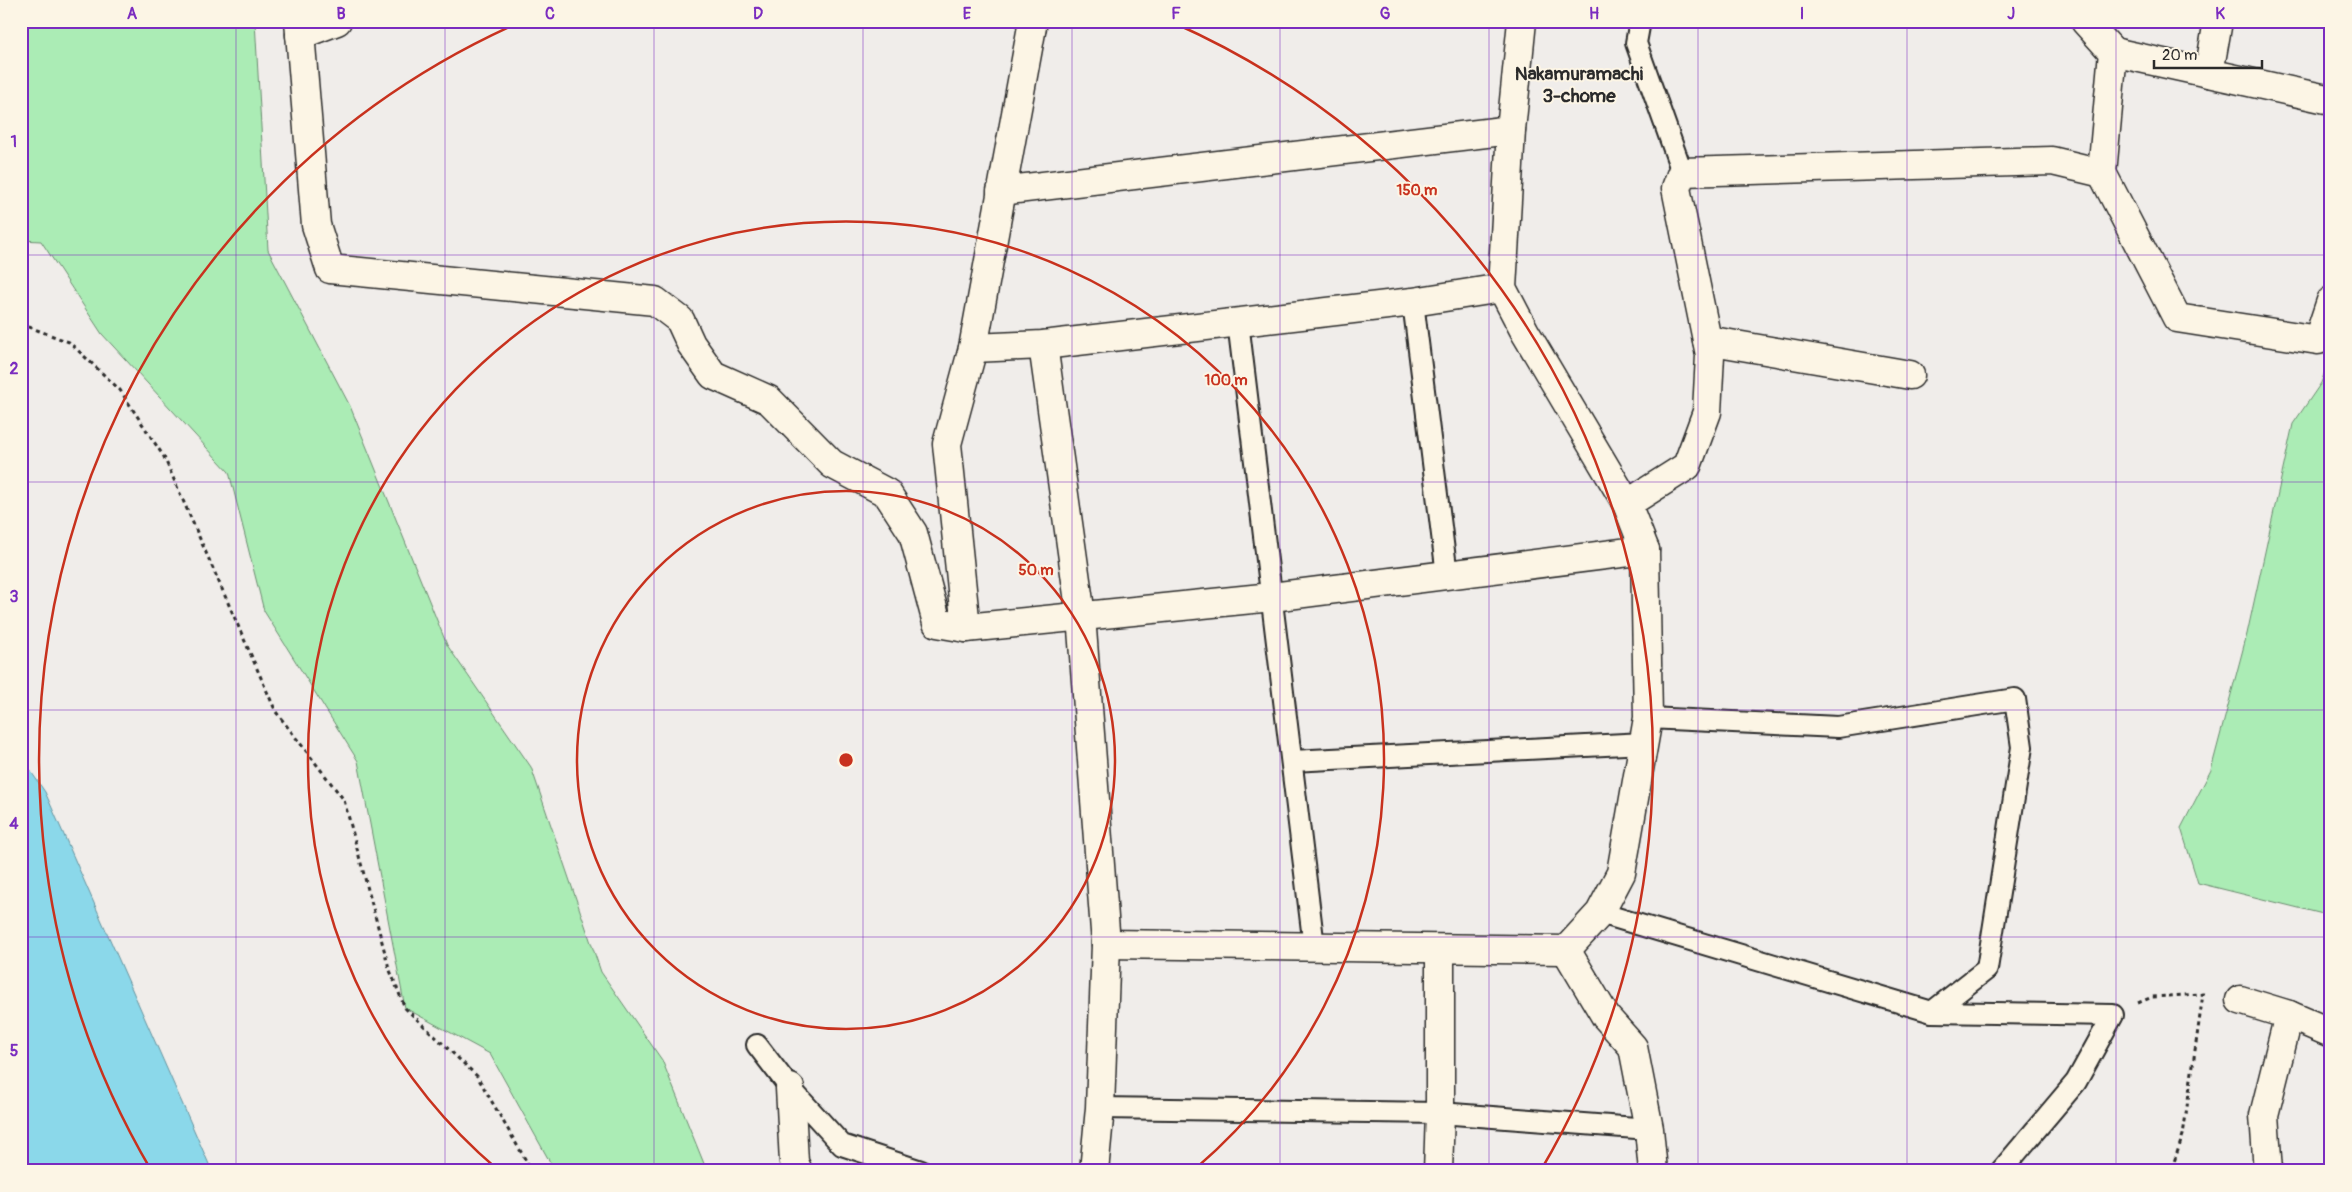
<svg xmlns="http://www.w3.org/2000/svg" width="2352" height="1192" font-family="Pangolin,sans-serif">
  <style>
    .green { fill: #abecb5; stroke: #6b8c70 }
    .water { fill: #8bd8ea; stroke: #65939e }
    .lines { fill: none; stroke-linecap: round; stroke-linejoin: round }
    .service-casing { stroke: #2b2b2b; stroke-width: 24 }
    .minor-casing { stroke: #2b2b2b; stroke-width: 31 }
    .path { stroke: #2b2b2b; stroke-width: 3; stroke-dasharray: 4 4; stroke-linecap: butt }
    .service { stroke: #fcf5e5; stroke-width: 20 }
    .minor { stroke: #fcf5e5; stroke-width: 28 }
    .grid { fill: none; stroke: #7b2cbf; stroke-width: 1; stroke-opacity: 0.55 }
    .ring { fill: none; stroke: #c8321e; stroke-width: 2.5 }
    .labels { text-anchor: middle; stroke-width: 4; stroke-linejoin: round; paint-order: stroke }
    .neighbourhood-label { font-size: 19px; font-weight: bold; fill: #2b2b2b; stroke: #fcf5e5 }
    .centre { fill: #c8321e; stroke: #fcf5e5; stroke-width: 2.5 }
    .ring-label { font-size: 15px; text-anchor: middle; font-weight: bold; fill: #c8321e; stroke: #fcf5e5; stroke-width: 4; stroke-linejoin: round; paint-order: stroke }
    .neatline { fill: none; stroke: #7b2cbf; stroke-width: 2 }
    .grid-label { font-size: 16px; text-anchor: middle; font-weight: bold; fill: #7b2cbf }
  </style>
  <rect width="100%" height="100%" fill="#f0edea"/>
  <filter id="ink" filterUnits="userSpaceOnUse"><feTurbulence type="fractalNoise" baseFrequency=".02" numOctaves="2"/><feDisplacementMap in="SourceGraphic" scale="10" xChannelSelector="R" yChannelSelector="G"/><feConvolveMatrix kernelMatrix="1 2 1 2 8 2 1 2 1" color-interpolation-filters="sRGB"/></filter>
  <g filter="url(#ink)">
    <g class="green">
      <path d="M21,21H255L268,250L350,406L447,645L531,767L601,972L662,1060L707,1171H555L490,1054L405,1008L358,761L264,611L229,472L102,334L41,241L21,240Z"/>
      <path d="M2331,354V916L2198,883L2181,828L2211,770L2247,634L2293,424L2321,383Z"/>
    </g>
    <path class="water" d="M21,757L45,792L212,1171H21Z"/>
    <g class="lines">
      <defs>
        <g id="service">
          <path d="M1640,21L1636,43L1682,172"/>
          <path d="M1413,302L1447,575"/>
          <path d="M1238,322L1314,947"/>
          <path d="M1292,761L1644,743"/>
          <path d="M1600,913L1932,1012L1987,969L2022,747L2015,699L1838,727L1648,718"/>
          <path d="M1932,1012L2113,1015L2076,1082L2001,1171"/>
          <path d="M757,1045L790,1088L842,1145L921,1171"/>
          <path d="M1100,1108L1440,1113L1649,1129"/>
        </g>
        <g id="minor">
          <path d="M299,21L316,225L330,269L655,301L680,320L691,344L713,375L769,400L832,464L887,493L913,533L937,623L966,628"/>
          <path d="M1033,21L973,348L947,444L966,628L1272,597L1645,550"/>
          <path d="M300,35L337,21"/>
          <path d="M2113,52L2331,100"/>
          <path d="M2209,73L2218,21"/>
          <path d="M2102,173L2177,318L2318,340L2331,301"/>
          <path d="M1001,191L1511,130"/>
          <path d="M1707,340L1910,375"/>
          <path d="M1043,345L1081,616L1106,944L1100,1108L1094,1171"/>
          <path d="M973,348L1043,345L1413,302L1502,288"/>
          <path d="M1627,504L1687,466L1707,412L1710,355L1676,188L1682,172L2052,161L2102,173L2113,52L2085,21"/>
          <path d="M1106,944L1566,950L1600,913L1621,873L1648,718L1645,550L1627,504L1525,332L1502,288L1511,130L1522,21"/>
          <path d="M1566,950L1606,1017L1633,1047L1649,1129L1653,1171"/>
          <path d="M2240,1000L2289,1015L2331,1033"/>
          <path d="M790,1088L794,1162L798,1171"/>
          <path d="M1438,1171L1440,1113V949"/>
          <path d="M2268,1171L2264,1115L2289,1015"/>
        </g>
      </defs>
      <use href="#service" class="service-casing"/>
      <use href="#minor" class="minor-casing"/>
      <g class="path">
        <path d="M21,324L69,342L120,390L164,457L276,712L344,800L389,968L405,1008L477,1076L532,1171"/>
        <path d="M2138,1003L2152,997L2203,994L2183,1135L2171,1171"/>
      </g>
      <use href="#service" class="service"/>
      <use href="#minor" class="minor"/>
    </g>
  </g>
  <path class="grid" d="M236,21V1171M445,21V1171M654,21V1171M863,21V1171M1072,21V1171M1280,21V1171M1489,21V1171M1698,21V1171M1907,21V1171M2116,21V1171M21,255H2331M21,482H2331M21,710H2331M21,937H2331"/>
  <g class="ring">
    <circle cx="846" cy="760" r="269"/>
    <path d="M497 1169A538 538 0 1 1 1195 1169"/>
    <path d="M151 1170A807 807 0 0 1 518 23M1174 23A807 807 0 0 1 1541 1170"/>
  </g>
  <g class="labels">
    <g class="neighbourhood-label">
      <text x="1579" y="80">Nakamuramachi<tspan x="1579" dy="22">3-chome</tspan></text>
    </g>
  </g>
  <circle cx="846" cy="760" r="8" class="centre"/>
  <g class="ring-label">
    <text x="1417" y="195">150 m</text>
    <text x="1226" y="385">100 m</text>
    <text x="1036" y="575">50 m</text>
  </g>
  <rect width="2352" height="1192" fill="none" stroke="#fcf5e5" stroke-width="55"/>
  <path d="M2154 60v8h108v-8" fill="none" stroke="#2b2b2b" stroke-width="2.5"/>
  <text x="2162" y="60" font-size="15" fill="#2b2b2b" stroke="#fcf5e5" stroke-width="4" paint-order="stroke">20 m</text>
  <rect x="28" y="28" width="2296" height="1136" class="neatline"/>
  <g class="grid-label">
    <text x="132" y="19">A</text>
    <text x="341" y="19">B</text>
    <text x="550" y="19">C</text>
    <text x="758" y="19">D</text>
    <text x="967" y="19">E</text>
    <text x="1176" y="19">F</text>
    <text x="1385" y="19">G</text>
    <text x="1594" y="19">H</text>
    <text x="1802" y="19">I</text>
    <text x="2011" y="19">J</text>
    <text x="2220" y="19">K</text>
    <text x="14" y="147">1</text>
    <text x="14" y="374">2</text>
    <text x="14" y="602">3</text>
    <text x="14" y="829">4</text>
    <text x="14" y="1056">5</text>
  </g>
</svg>
